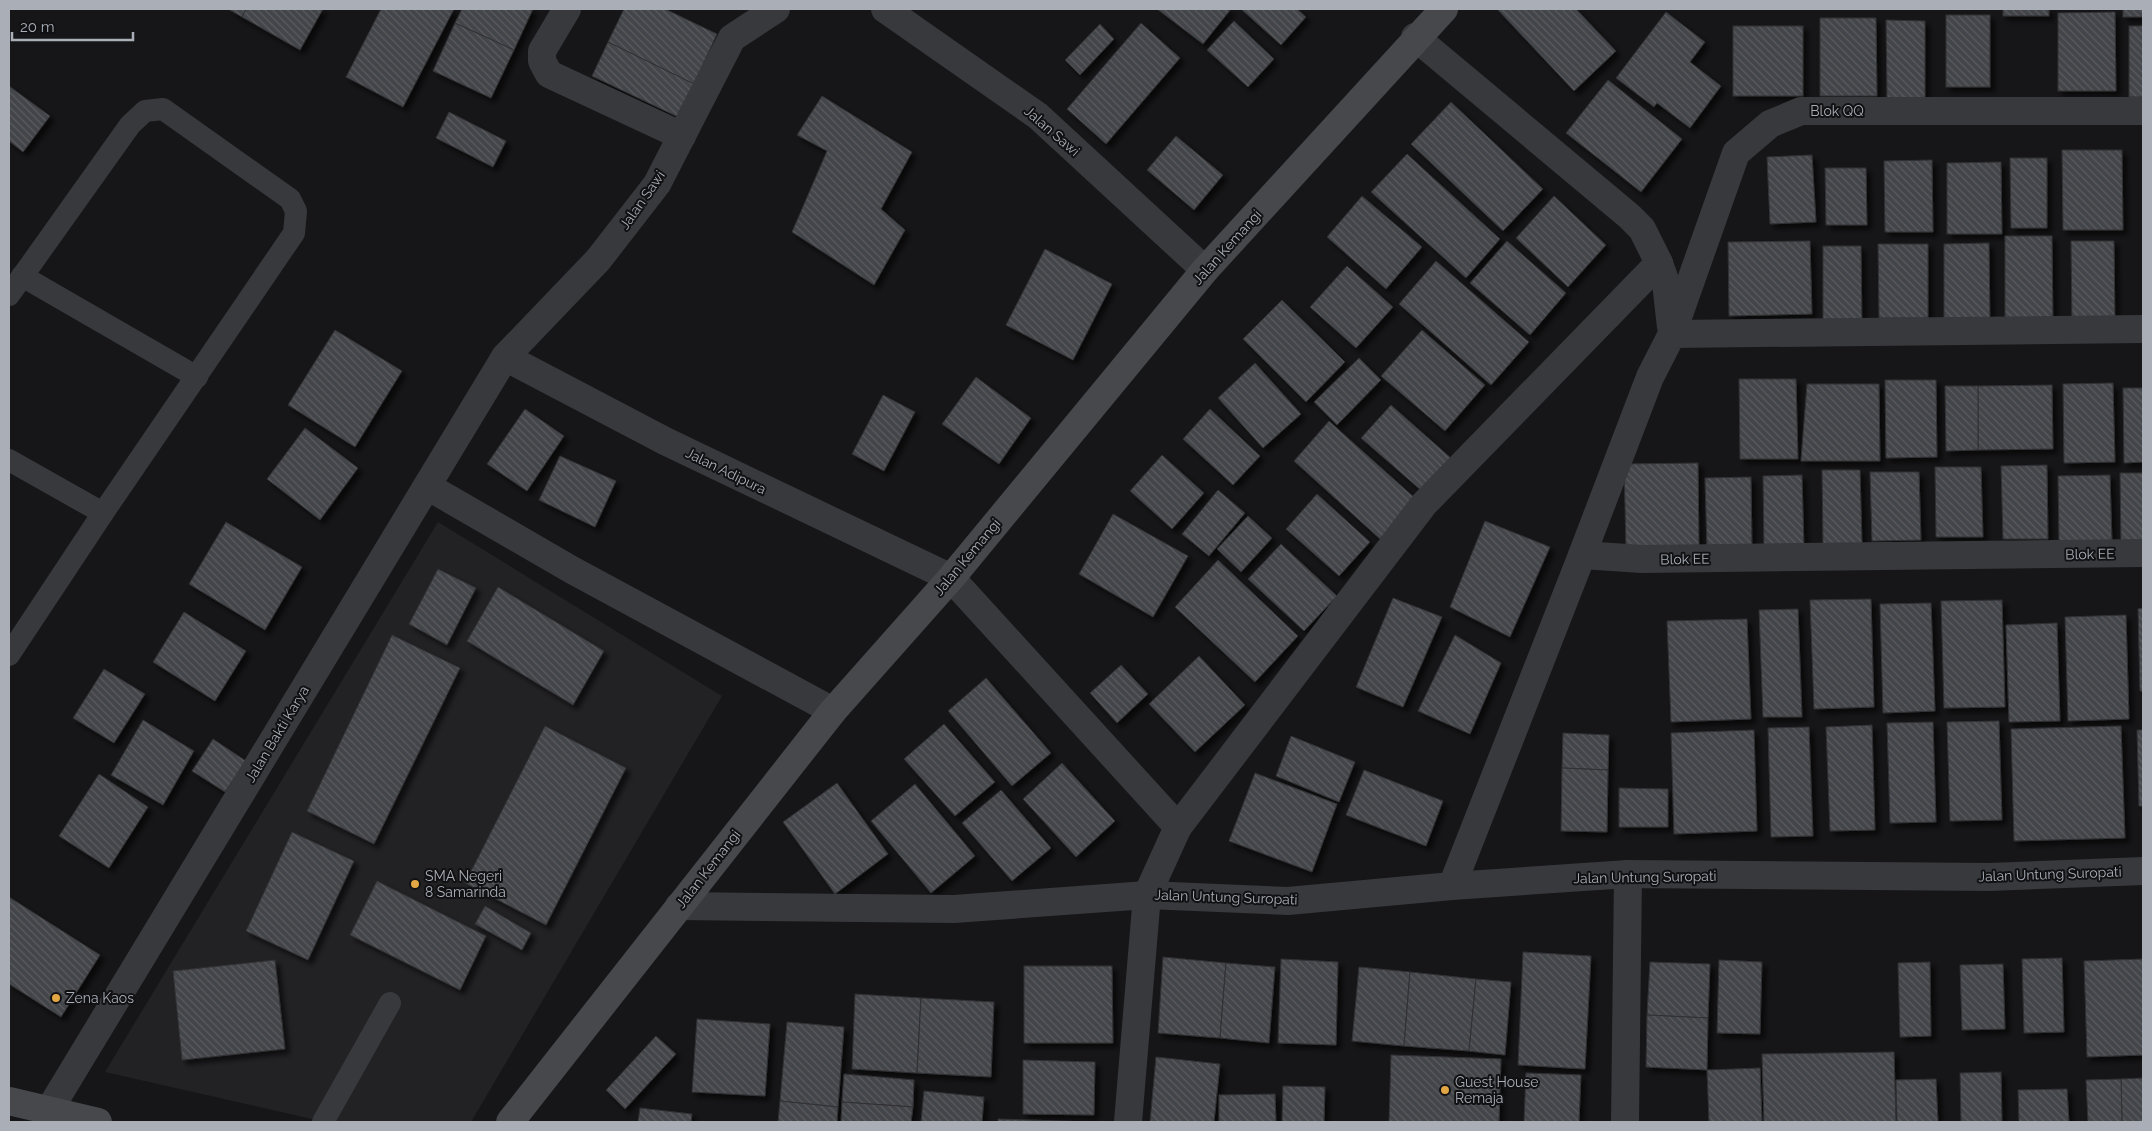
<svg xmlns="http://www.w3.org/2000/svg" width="2152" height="1131" font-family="Raleway,sans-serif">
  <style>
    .built { fill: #222225 }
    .building { fill: url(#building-back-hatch); stroke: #303134; filter: url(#shadow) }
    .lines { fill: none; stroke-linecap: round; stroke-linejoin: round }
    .lane { stroke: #38393d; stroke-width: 22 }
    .street { stroke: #38393d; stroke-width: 28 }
    .secondary { stroke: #46484c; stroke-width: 28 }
    .poi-dot { fill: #e2a744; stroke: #111113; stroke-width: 2 }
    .labels { text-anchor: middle; stroke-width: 4; stroke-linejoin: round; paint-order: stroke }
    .street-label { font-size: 14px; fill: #a9aeb7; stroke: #111113 }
    .poi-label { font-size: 14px; fill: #a9aeb7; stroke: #111113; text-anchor: start }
  </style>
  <defs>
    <pattern id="building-back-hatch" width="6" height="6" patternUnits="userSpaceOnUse" patternTransform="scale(1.25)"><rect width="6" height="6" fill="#434448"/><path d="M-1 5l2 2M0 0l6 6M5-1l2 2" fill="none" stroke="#5b5c60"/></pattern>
    <filter id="shadow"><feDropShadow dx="4.5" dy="4.5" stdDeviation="2.5" flood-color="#0009"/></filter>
  </defs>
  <rect width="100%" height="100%" fill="#161618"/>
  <path class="built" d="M438,522L722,696L471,1122H325L105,1072Z"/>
  <g class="building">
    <path d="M228,9H246L242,17Z"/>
    <path d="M246,9H323L300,50L242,17Z"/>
    <path d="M381,9H454L403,107L346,77Z"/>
    <path d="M462,9H533L514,50L455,23Z"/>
    <path d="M624,9H665L717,34L694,84L608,42Z"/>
    <path d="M1157,9H1231L1203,44Z"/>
    <path d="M1241,9H1297L1306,17L1281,45Z"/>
    <path d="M1497,9H1576L1616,51L1574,91Z"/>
    <rect x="2003" y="9" width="46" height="7"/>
    <rect x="2123" y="9" width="20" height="8"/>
    <path d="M1666,12L1705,42L1690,62L1721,86L1690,128L1657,103L1654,107L1616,78Z"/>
    <path d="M2115,12L2116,91H2058V13Z"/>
    <rect x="1946" y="15" width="44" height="72"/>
    <path d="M1820,18H1876L1877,96H1820Z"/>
    <path d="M1886,20L1925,21V99H1887Z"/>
    <path d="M1234,21L1274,59L1248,87L1207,50Z"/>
    <path d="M455,23L514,50L491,98L433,71Z"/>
    <path d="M1141,23L1180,58L1106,144L1067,109Z"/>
    <path d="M1100,24L1114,39L1080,75L1065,60Z"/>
    <rect x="1733" y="26" width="70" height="70"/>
    <rect x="2129" y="26" width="14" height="71"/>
    <path d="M608,42L694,84L678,117L592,76Z"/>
    <path d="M1608,80L1682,139L1641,192L1566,133Z"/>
    <path d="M9,86L50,116L23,152L9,141Z"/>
    <path d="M822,96L912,152L881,209L905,230L874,285L792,232L827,151L797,135Z"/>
    <path d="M1451,102L1543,189L1503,231L1411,144Z"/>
    <path d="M449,112L506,141L493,167L436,138Z"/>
    <path d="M1176,136L1223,175L1194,210L1147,170Z"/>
    <path d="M2062,150H2122L2123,230H2063Z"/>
    <path d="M1407,154L1500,239L1466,278L1371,192Z"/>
    <path d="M1812,155L1816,222L1770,224L1767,157Z"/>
    <path d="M2010,158H2047V228H2011Z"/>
    <path d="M1932,160L1933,232H1885L1884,161Z"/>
    <path d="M2001,162L2002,234H1947V163Z"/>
    <path d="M1825,168H1866L1867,225H1826Z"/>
    <path d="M1362,196L1422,247L1386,289L1327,237Z"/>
    <path d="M1554,196L1606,245L1568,287L1516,238Z"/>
    <path d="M2005,236H2052L2053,327L2005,328Z"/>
    <path d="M1507,241L1566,293L1530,335L1470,283Z"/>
    <path d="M1810,241L1812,314L1729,316L1728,242Z"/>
    <path d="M2071,241H2114L2115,327L2072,326Z"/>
    <path d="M1989,243L1990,324L1944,325V244Z"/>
    <path d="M1878,244H1928V318H1879Z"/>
    <path d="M1823,246H1861L1862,329H1823Z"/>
    <path d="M1045,249L1112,284L1073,360L1006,325Z"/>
    <path d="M1436,261L1529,342L1491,385L1399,304Z"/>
    <path d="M1347,266L1393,307L1356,348L1310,307Z"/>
    <path d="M1282,300L1345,362L1306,402L1243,339Z"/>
    <path d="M335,330L402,371L355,447L288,405Z"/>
    <path d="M1422,330L1485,385L1445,431L1381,376Z"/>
    <path d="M1359,358L1381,380L1337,425L1314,402Z"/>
    <path d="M1255,363L1301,414L1263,448L1218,398Z"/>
    <path d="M976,377L1031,418L999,464L942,424Z"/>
    <path d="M1739,379H1796L1798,459H1740Z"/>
    <path d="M1885,380H1936L1937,457L1886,458Z"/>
    <path d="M2113,383L2115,462L2064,463L2063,384Z"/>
    <path d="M1807,384H1879L1880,461H1801Z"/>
    <path d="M2052,385L2053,449L1978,450V386Z"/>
    <path d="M1945,386H1978V450L1946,451Z"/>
    <path d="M2123,388H2143V462L2124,463Z"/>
    <path d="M883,395L915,412L884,471L852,454Z"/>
    <path d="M1391,405L1452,459L1423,492L1361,438Z"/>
    <path d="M525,409L564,436L527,491L487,464Z"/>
    <path d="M1210,409L1260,456L1233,485L1183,439Z"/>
    <path d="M1329,421L1416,499L1380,539L1294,461Z"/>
    <path d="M305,428L358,468L320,520L267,479Z"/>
    <path d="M1162,455L1204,493L1172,529L1130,491Z"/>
    <path d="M560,456L616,481L595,527L539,500Z"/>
    <path d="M1698,463L1699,549L1626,550L1624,464Z"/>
    <path d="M2047,465L2048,539H2003L2001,466Z"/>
    <path d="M1935,467H1981L1983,537H1936Z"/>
    <path d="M1822,470H1860L1862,544L1823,545Z"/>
    <path d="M1870,472H1919L1921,540L1872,541Z"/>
    <path d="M2120,473H2143V545H2121Z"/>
    <path d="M1802,475L1804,549H1764L1763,476Z"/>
    <path d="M2110,475L2112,542L2059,543L2058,476Z"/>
    <path d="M1751,477L1752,548L1707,549L1705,478Z"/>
    <path d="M1218,490L1245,513L1209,556L1182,534Z"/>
    <path d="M1317,494L1370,542L1339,576L1286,529Z"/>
    <path d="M1113,514L1188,556L1153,617L1079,574Z"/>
    <path d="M1248,516L1272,538L1241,572L1217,549Z"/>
    <path d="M1485,521L1550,547L1510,637L1450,607Z"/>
    <path d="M226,522L302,567L265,630L189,584Z"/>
    <path d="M1281,544L1337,596L1304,631L1248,579Z"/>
    <path d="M1218,560L1298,636L1255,682L1175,607Z"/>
    <path d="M438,569L476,588L447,645L409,624Z"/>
    <path d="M498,587L604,651L573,705L467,641Z"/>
    <path d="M1393,598L1442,617L1403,707L1356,687Z"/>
    <path d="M1871,599L1874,707L1814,709L1810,600Z"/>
    <path d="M2002,600L2005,707L1944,708L1941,601Z"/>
    <path d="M1931,603L1935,711L1883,713L1880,604Z"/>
    <path d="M2143,608V691H2140L2138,609Z"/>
    <path d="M1798,609L1802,717H1763L1759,610Z"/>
    <path d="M184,612L246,651L215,701L153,662Z"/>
    <path d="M2126,615L2129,719L2068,721L2065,617Z"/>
    <path d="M1747,619L1751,719L1671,722L1667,621Z"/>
    <path d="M2057,623L2060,721L2009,722L2006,625Z"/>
    <path d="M392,635L460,668L374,844L307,811Z"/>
    <path d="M1455,635L1501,663L1470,734L1418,711Z"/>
    <path d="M1199,656L1245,705L1195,752L1149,704Z"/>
    <path d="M1121,665L1148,694L1117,723L1090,693Z"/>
    <path d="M104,669L145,694L114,743L73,718Z"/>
    <path d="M986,678L1051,753L1012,786L948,711Z"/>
    <path d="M143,720L194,751L163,805L111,775Z"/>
    <path d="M1999,721L2002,820L1950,821L1947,722Z"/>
    <path d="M1933,722L1936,822L1890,823L1887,723Z"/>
    <path d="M944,724L995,782L955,816L904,759Z"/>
    <path d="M1872,725L1875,830L1830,831L1826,727Z"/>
    <path d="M545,726L626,768L546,925L465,883Z"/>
    <path d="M2121,726L2125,838L2014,841L2011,729Z"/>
    <path d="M1809,727L1813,836L1771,837L1768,728Z"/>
    <path d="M1754,730L1757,831L1674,834L1671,733Z"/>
    <path d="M2137,730H2143V806H2139Z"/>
    <path d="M1563,733L1609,735L1608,770L1562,768Z"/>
    <path d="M1291,736L1355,762L1339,802L1276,776Z"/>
    <path d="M213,739L246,761L225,792L192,771Z"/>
    <path d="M1062,763L1115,821L1076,857L1023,799Z"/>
    <path d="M1562,768L1608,770L1607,832L1561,831Z"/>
    <path d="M1364,770L1443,801L1426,846L1346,815Z"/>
    <path d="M1255,773L1337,804L1312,872L1229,841Z"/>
    <path d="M99,774L148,807L109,868L59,836Z"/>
    <path d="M837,783L888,854L835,894L783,822Z"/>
    <path d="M915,784L975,856L931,893L871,821Z"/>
    <path d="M1619,788L1668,789V827H1619Z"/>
    <path d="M1001,790L1051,848L1012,881L962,823Z"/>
    <path d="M292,832L354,861L308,960L246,931Z"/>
    <path d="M377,881L486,936L460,990L350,935Z"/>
    <path d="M9,897L100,955L61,1017L9,984Z"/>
    <path d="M485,906L531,933L522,950L475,924Z"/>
    <path d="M1523,952L1591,956L1585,1069L1518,1065Z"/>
    <path d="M1163,957L1226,963L1220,1038L1158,1033Z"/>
    <path d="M2062,958L2064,1032L2024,1033L2022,959Z"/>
    <path d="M1281,959L1338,962L1336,1045L1278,1043Z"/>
    <path d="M2143,959V1055L2087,1057L2084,961Z"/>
    <path d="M275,960L285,1049L182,1060L173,971Z"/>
    <path d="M1719,960L1762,962L1760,1034L1717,1033Z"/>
    <path d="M1650,962L1710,964L1708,1018L1647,1015Z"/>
    <path d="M1930,962L1931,1036L1900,1037L1898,963Z"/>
    <path d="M1226,963L1275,967L1269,1043L1220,1038Z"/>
    <path d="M2003,964L2005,1029L1962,1030L1960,965Z"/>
    <path d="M1024,966H1112L1113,1043H1024Z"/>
    <path d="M1359,967L1410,972L1404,1046L1352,1041Z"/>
    <path d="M1410,972L1476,979L1469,1051L1404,1046Z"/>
    <path d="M1476,979L1511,982L1505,1055L1469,1051Z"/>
    <path d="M855,994L921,998L917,1073L852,1069Z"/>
    <path d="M921,998L994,1002L991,1077L917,1073Z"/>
    <path d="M1647,1015L1708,1018L1707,1070L1646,1067Z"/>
    <path d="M697,1019L770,1024L765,1096L692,1092Z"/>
    <path d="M787,1022L844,1027L838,1107L780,1101Z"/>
    <path d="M656,1036L676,1054L625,1109L606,1090Z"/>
    <path d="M1894,1052L1896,1122H1764L1762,1054Z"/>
    <path d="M1391,1055L1501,1059L1499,1122H1389Z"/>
    <path d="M1156,1057L1220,1064L1214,1122H1150Z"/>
    <path d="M1023,1060L1095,1062L1094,1115L1023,1114Z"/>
    <path d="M1760,1068L1762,1122H1709L1707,1070Z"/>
    <path d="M2001,1072L2002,1122H1961L1960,1073Z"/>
    <path d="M1526,1073L1581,1075L1579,1122H1524Z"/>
    <path d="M844,1074L914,1080L913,1107L842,1102Z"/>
    <path d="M2143,1078V1122H2122L2121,1079Z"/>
    <path d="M1936,1079L1938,1122H1897L1896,1080Z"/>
    <path d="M2121,1079L2122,1122H2088L2086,1080Z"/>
    <path d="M1283,1086L1325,1087L1324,1122H1282Z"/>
    <path d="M2067,1089L2069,1122H2019L2018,1090Z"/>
    <path d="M924,1091L984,1097L982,1122H921Z"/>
    <path d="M1275,1094L1276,1122H1219V1095Z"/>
    <path d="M780,1101L838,1107L837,1122H778Z"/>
    <path d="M842,1102L913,1107L911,1122H841Z"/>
    <path d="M640,1108L692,1114L691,1122H638Z"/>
    <path d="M998,1119L1090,1122H998Z"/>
  </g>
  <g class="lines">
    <g class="lane">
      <path d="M22,276L197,377"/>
      <path d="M9,295L130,125L145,111L163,109L290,199L296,211L294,233L103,513L9,655"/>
      <path d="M9,460L103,513"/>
      <path d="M323,1122L390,1003"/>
    </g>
    <g class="street">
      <path d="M567,9L542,51V61L549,74L682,136"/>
      <path d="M885,9L1038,116L1205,270"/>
      <path d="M1659,263L1666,283L1671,327"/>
      <path d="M1672,334L1736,153L1770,124L1801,111H2143"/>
      <path d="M505,357L665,441L951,578L1178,827"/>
      <path d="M427,486L572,570L833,711"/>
      <path d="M1582,555L1650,377L1672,334L2143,329"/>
      <path d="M1452,886L1582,555L1642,559L2143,553"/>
      <path d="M679,906L954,909L1147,895L1288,901L1452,886L1628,874L1990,877L2143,871"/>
      <path d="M48,1112L505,357L598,260L657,184L732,38L776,9"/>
      <path d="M1128,1122L1147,895L1178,827L1424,504L1659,263L1642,229L1629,216L1415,37"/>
      <path d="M1625,1122L1628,874"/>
    </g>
    <g class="secondary">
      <path d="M9,1101L98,1122"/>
      <path d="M510,1122L833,711L951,578L1205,270L1444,9"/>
    </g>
  </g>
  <g class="poi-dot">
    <circle cx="415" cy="884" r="5"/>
    <circle cx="56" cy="998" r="5"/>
    <circle cx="1445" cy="1090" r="5"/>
  </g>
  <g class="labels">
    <g class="street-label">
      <text x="1837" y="116">Blok QQ</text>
      <text transform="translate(1052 131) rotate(41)" y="5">Jalan Sawi</text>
      <text transform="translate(642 200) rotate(-55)" y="5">Jalan Sawi</text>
      <text transform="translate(1227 247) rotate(-48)" y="5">Jalan Kemangi</text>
      <text transform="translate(726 471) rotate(26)" y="5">Jalan Adipura</text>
      <text transform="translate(2090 554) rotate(-1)" y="5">Blok EE</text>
      <text transform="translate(967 557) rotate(-50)" y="5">Jalan Kemangi</text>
      <text transform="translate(1685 559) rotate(-1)" y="5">Blok EE</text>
      <text transform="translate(277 734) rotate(-59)" y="5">Jalan Bakti Karya</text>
      <text transform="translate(708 869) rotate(-52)" y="5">Jalan Kemangi</text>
      <text transform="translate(2050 874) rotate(-2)" y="5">Jalan Untung Suropati</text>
      <text transform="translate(1645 877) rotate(-1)" y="5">Jalan Untung Suropati</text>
      <text transform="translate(1226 897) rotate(2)" y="5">Jalan Untung Suropati</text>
    </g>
    <g class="poi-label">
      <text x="425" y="881">SMA Negeri<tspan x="425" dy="16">8 Samarinda</tspan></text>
      <text x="66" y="1003">Zena Kaos</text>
      <text x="1455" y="1087">Guest House<tspan x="1455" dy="16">Remaja</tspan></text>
    </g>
  </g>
  <rect width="2152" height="1131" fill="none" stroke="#a9aeb7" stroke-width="20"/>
  <path d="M12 32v8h121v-8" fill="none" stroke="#a9aeb7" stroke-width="2.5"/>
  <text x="20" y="32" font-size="15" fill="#a9aeb7" stroke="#111113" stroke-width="4" paint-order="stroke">20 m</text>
</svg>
